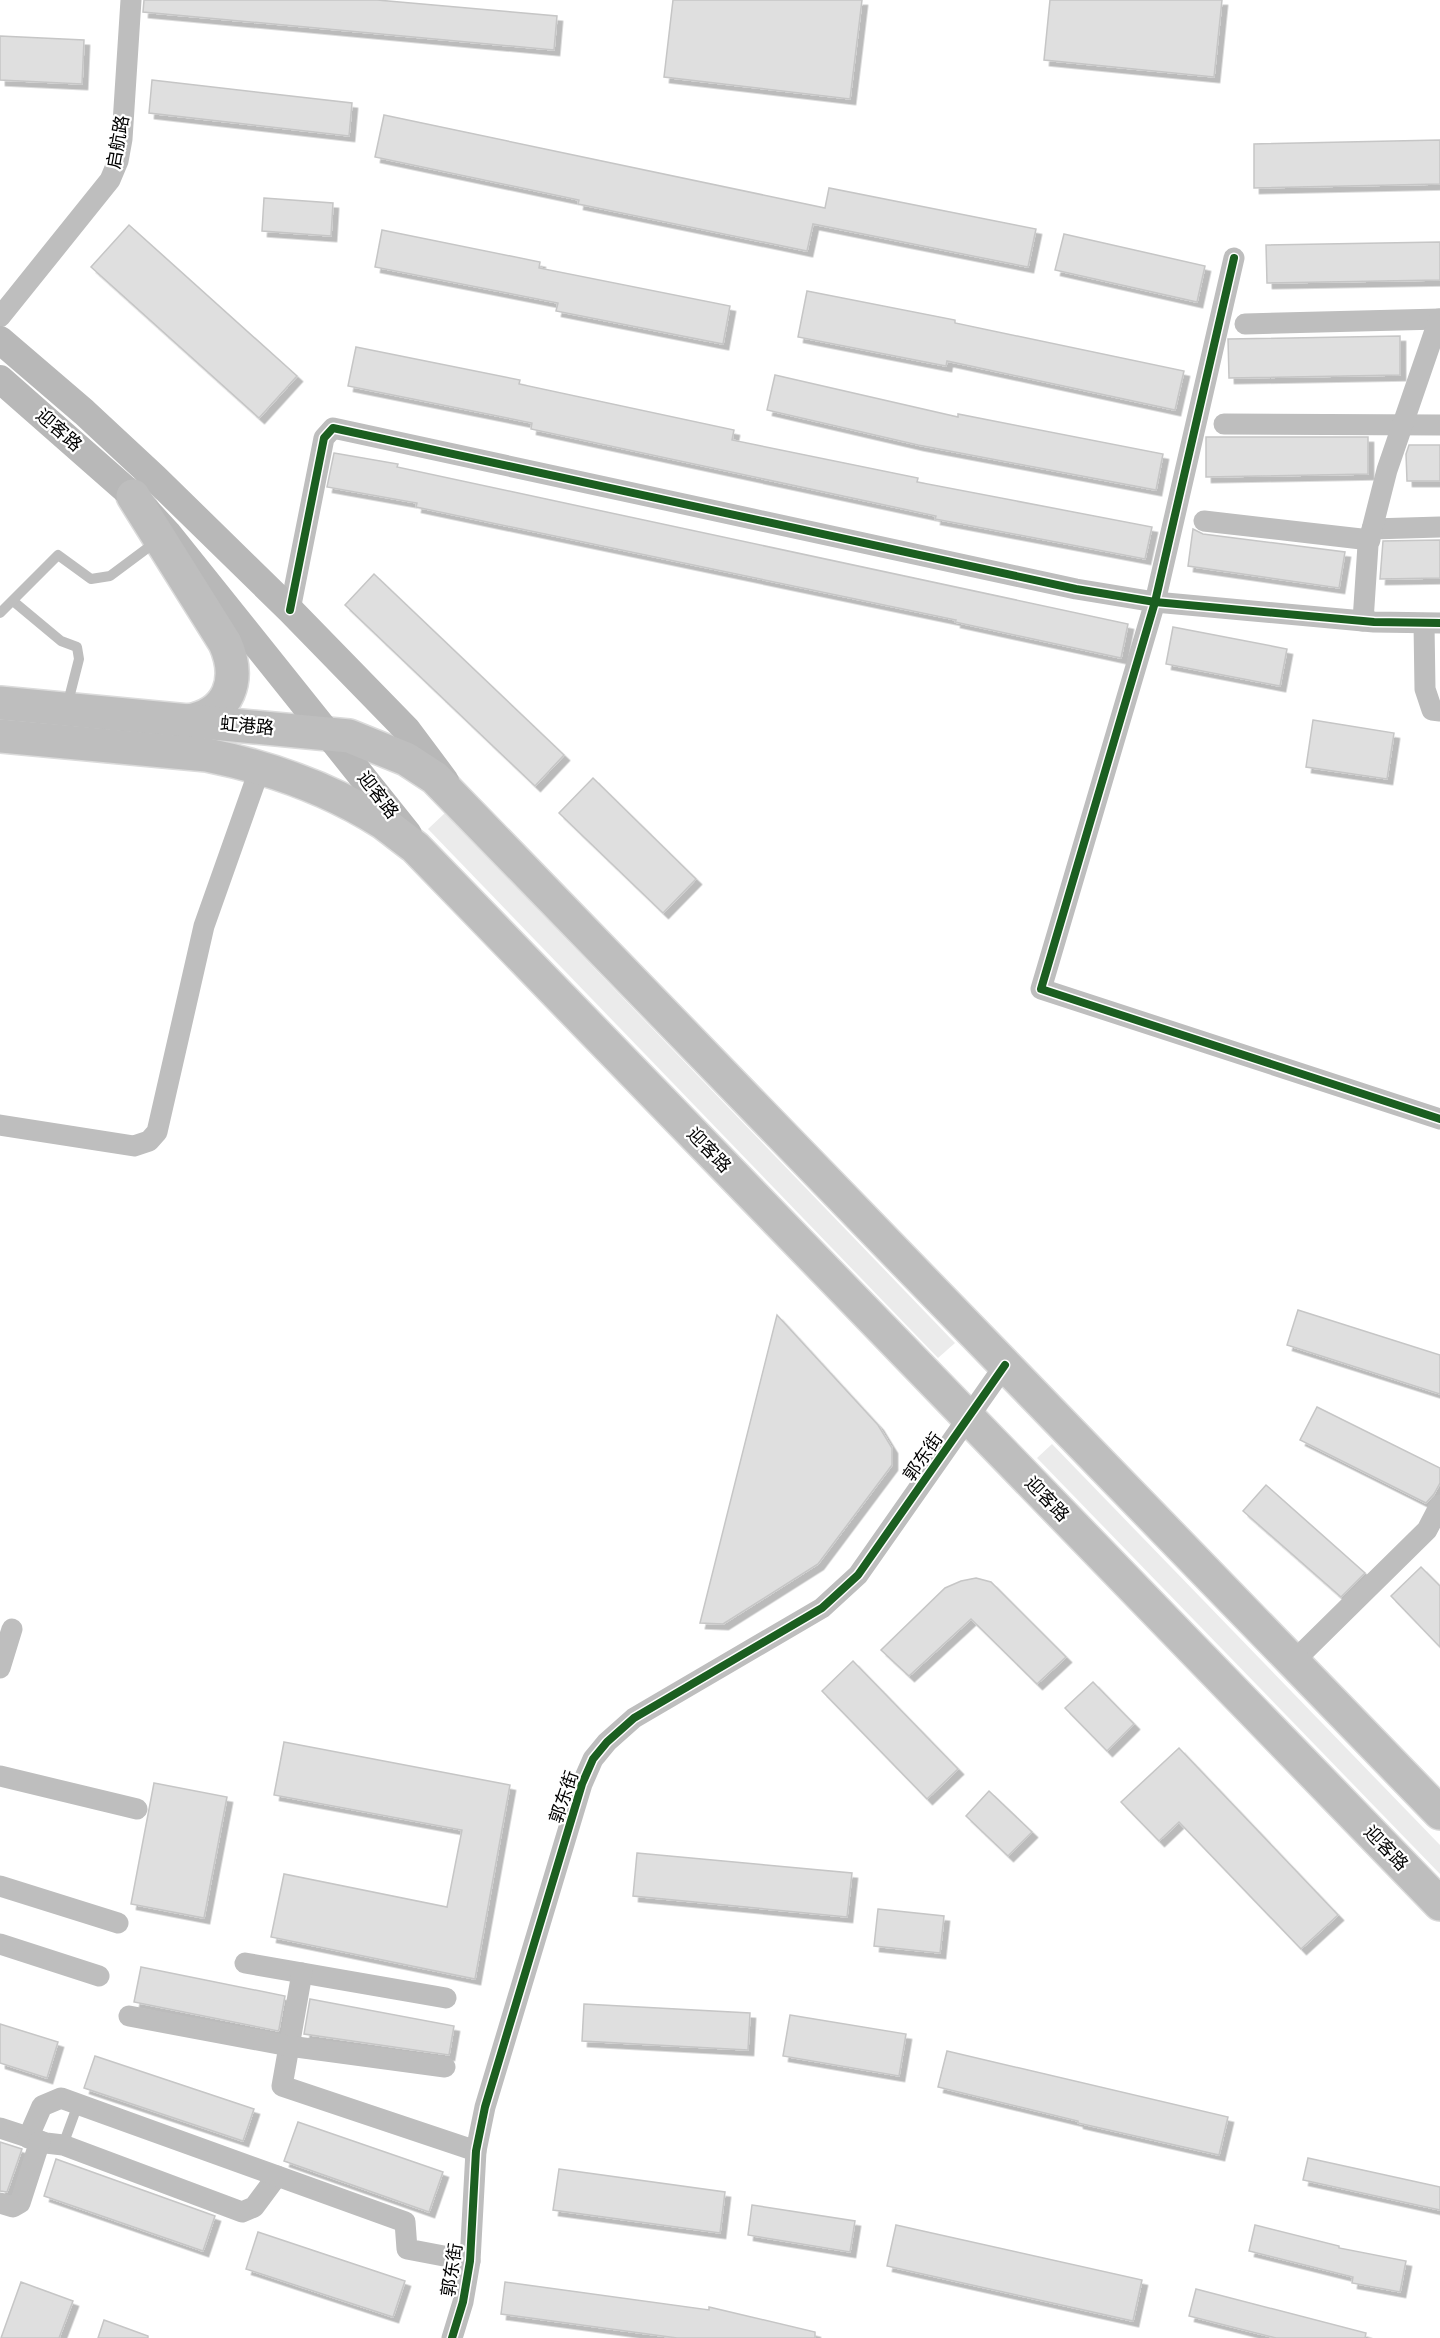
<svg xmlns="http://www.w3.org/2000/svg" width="1440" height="2338" font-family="Signika,'Noto Sans SC',sans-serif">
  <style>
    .green { fill: #ebebeb }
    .building { fill: #dfdfdf; stroke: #c6c6c6; stroke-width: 1.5; filter: url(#shadow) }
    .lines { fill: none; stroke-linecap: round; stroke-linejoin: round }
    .highway-casing { stroke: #dbdbdb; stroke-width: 36 }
    .lane { stroke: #bebebe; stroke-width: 10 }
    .street { stroke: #bebebe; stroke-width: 21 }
    .secondary { stroke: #b8b8b8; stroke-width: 28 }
    .highway { stroke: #bebebe; stroke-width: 33 }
    .cycleway-casing { stroke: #fff; stroke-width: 11 }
    .cycleway { stroke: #1b5e20; stroke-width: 8 }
    .labels { text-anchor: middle; stroke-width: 4.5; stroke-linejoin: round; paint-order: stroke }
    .street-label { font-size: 18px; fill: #000; stroke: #fff }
  </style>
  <defs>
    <filter id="shadow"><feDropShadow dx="5.5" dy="5.5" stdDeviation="0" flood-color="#0004"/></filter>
  </defs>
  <rect width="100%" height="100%" fill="#fff"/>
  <g class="green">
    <path d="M445,813L955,1343L938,1358L428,829Z"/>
    <path d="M1052,1444L1440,1845V1874L1037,1458Z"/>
  </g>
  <g class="building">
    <path d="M144,0H377L557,16L554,50L143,12Z"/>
    <path d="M673,0H862L850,99L664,77Z"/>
    <path d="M1050,0H1222L1214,77L1044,60Z"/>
    <path d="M0,36L84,40L82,84L0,80Z"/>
    <path d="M152,80L352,103L349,136L149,113Z"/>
    <path d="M384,115L825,208L829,188L1036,229L1028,267L813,224L807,251L578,204L579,200L375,157Z"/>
    <path d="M1440,140V184L1254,188V144Z"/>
    <path d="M264,198L333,203L331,236L262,231Z"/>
    <path d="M129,225L297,376L259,418L91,267Z"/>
    <path d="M382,230L540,262L539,268L730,306L723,344L556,311L558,303L375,267Z"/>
    <path d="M1064,234L1205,266L1197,302L1055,270Z"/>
    <path d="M1440,242V280L1267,283L1266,245Z"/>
    <path d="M807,291L955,320V323L1184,371L1175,410L947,361L946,366L798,337Z"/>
    <path d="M1400,336V375L1229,378L1228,339Z"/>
    <path d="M356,347L520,380L519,384L734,430L732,440L918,478L917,482L1152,527L1145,559L935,519L936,516L531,429L532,423L348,386Z"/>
    <path d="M775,375L958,417V414L1163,454L1156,490L918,445L767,410Z"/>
    <path d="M1206,437H1368V474L1206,477Z"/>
    <path d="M1409,445H1440V481H1407L1406,454Z"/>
    <path d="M334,453L398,464L397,467L1128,624L1121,658L955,622L956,620L416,507L417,503L327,487Z"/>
    <path d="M1193,529L1203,534L1345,552L1339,588L1188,566Z"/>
    <path d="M1440,540V578L1380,579L1383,541Z"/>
    <path d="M374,574L564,755L535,786L345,605Z"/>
    <path d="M1173,627L1287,649L1280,686L1166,664Z"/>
    <path d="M1313,720L1394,733L1387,779L1306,767Z"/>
    <path d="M593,778L696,879L663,913L559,813Z"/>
    <path d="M1298,1310L1440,1355V1394L1287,1345Z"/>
    <path d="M777,1315L878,1425L892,1448V1465L818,1564L723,1624L700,1623Z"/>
    <path d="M1317,1407L1440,1468V1483L1434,1494L1426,1503L1300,1440Z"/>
    <path d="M1266,1485L1365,1573L1341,1597L1243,1511Z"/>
    <path d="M1421,1567L1440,1586V1647L1391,1596Z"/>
    <path d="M976,1578L991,1582L1066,1657L1037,1684L971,1619L909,1676L881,1650L945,1588L961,1581Z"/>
    <path d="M853,1661L958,1769L927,1799L822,1691Z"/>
    <path d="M1093,1682L1134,1724L1107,1751L1065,1708Z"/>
    <path d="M284,1742L510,1785L475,1979L271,1937L284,1874L447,1907L462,1830L274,1795Z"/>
    <path d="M1179,1748L1338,1915L1301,1949L1179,1822L1159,1841L1121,1802Z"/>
    <path d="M154,1783L227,1797L204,1918L131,1904Z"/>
    <path d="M989,1791L1032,1832L1008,1856L966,1816Z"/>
    <path d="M637,1853L852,1873L847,1917L633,1896Z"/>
    <path d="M878,1909L944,1916L940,1953L874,1946Z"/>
    <path d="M141,1967L285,1996L279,2029L278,2031L134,2002Z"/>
    <path d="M310,1999L454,2026L449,2055L304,2034Z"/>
    <path d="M584,2004L750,2013L748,2050L582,2041Z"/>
    <path d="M790,2015L906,2034L899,2076L783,2056Z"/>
    <path d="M0,2024L58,2042L47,2078L0,2063Z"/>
    <path d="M947,2051L1228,2117L1219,2155L1078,2123V2121L938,2087Z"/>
    <path d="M95,2056L254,2109L243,2141L84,2088Z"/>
    <path d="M298,2122L443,2172L429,2212L284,2161Z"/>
    <path d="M0,2142L22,2149L7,2192L0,2191Z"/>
    <path d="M1308,2158L1440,2187V2210L1303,2180Z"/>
    <path d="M56,2159L215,2216L203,2251L44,2196Z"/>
    <path d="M559,2169L725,2192L720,2233L553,2210Z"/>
    <path d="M752,2205L855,2221L850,2252L748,2235Z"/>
    <path d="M896,2225L1142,2280L1133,2321L887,2266Z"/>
    <path d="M1255,2225L1339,2246V2248L1406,2261L1400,2292L1352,2283L1353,2277L1249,2251Z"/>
    <path d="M258,2232L405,2281L393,2317L246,2269Z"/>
    <path d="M21,2282L73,2301L59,2338H1Z"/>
    <path d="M505,2282L709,2310V2307L815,2332V2338H677L501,2314Z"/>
    <path d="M1196,2289L1366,2333L1365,2338H1276L1189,2316Z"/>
    <path d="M104,2320L148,2336V2338H98Z"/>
  </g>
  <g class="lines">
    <defs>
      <g id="highway">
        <path d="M133,496L225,643C241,679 230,714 188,721"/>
        <path d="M0,703L349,736L406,759L435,778L1440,1813"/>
        <path d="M0,736L207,755C267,767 330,789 382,822C393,830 404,839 415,847L1440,1904"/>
      </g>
    </defs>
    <use href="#highway" class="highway-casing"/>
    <g class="lane">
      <path d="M13,601L61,641L77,647L79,659L67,706"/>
      <path d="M0,613L58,555L91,579L110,576L157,541"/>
      <path d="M63,2145L78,2104"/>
    </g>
    <g class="street">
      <path d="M1234,258L1155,602L1041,989L1440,1119"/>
      <path d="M0,317L110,180L118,161L122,139L131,0"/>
      <path d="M1245,324L1440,319"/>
      <path d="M1224,424L1440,425"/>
      <path d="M1204,521L1370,540"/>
      <path d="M1372,529L1440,527"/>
      <path d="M290,610L324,438L333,428L1076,589L1155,602L1374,622L1440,623"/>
      <path d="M1363,621L1368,545L1387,470L1439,319"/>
      <path d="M1424,624L1425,689L1432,710L1440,711"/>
      <path d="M0,1125L134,1146L149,1141L157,1132L204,926L260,768"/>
      <path d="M1293,1662L1427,1530L1440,1505"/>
      <path d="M0,1668L12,1629"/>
      <path d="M0,1776L137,1809"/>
      <path d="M0,1886L118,1923"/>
      <path d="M0,1944L99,1976"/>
      <path d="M245,1963L446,1998"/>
      <path d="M302,1973L282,2086L476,2151"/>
      <path d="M129,2016L289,2046L445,2067"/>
      <path d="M0,2128L46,2143L63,2145L242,2212L254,2207L277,2176"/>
      <path d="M28,2138L42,2106L61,2098L405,2222L407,2249L470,2261"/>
      <path d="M0,2203L13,2207L20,2203L40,2141"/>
      <path d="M452,2338L463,2302L470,2261L476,2151L485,2107L582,1784L593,1759L607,1742L634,1718L822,1608L858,1575L1005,1365"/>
    </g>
    <g class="secondary">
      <path d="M0,340L84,412L155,478L290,610L407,730L445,781"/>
      <path d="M0,379L133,496L168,534L408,834"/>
    </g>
    <use href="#highway" class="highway"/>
    <defs>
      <g id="cycleway">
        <path d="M1234,258L1155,602L1041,989L1440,1119"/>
        <path d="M290,610L324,438L333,428L1076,589L1155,602L1374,622L1440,623"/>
        <path d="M452,2338L463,2302L470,2261L476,2151L485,2107L582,1784L593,1759L607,1742L634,1718L822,1608L858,1575L1005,1365"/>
      </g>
    </defs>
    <use href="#cycleway" class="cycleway-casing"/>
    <use href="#cycleway" class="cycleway"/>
  </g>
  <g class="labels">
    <g class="street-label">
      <text transform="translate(118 142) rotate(-80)" y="6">启航路</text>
      <text transform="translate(59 430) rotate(41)" y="6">迎客路</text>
      <text transform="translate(247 726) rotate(5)" y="6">虹港路</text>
      <text transform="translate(378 795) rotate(52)" y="6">迎客路</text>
      <text transform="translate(709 1150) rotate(46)" y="6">迎客路</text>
      <text transform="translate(923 1457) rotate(-55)" y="6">郭东街</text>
      <text transform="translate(1047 1499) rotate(46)" y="6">迎客路</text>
      <text transform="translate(564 1797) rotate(-71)" y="6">郭东街</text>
      <text transform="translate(1386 1848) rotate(46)" y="6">迎客路</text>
      <text transform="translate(452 2270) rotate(-81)" y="6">郭东街</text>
    </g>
  </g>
</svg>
